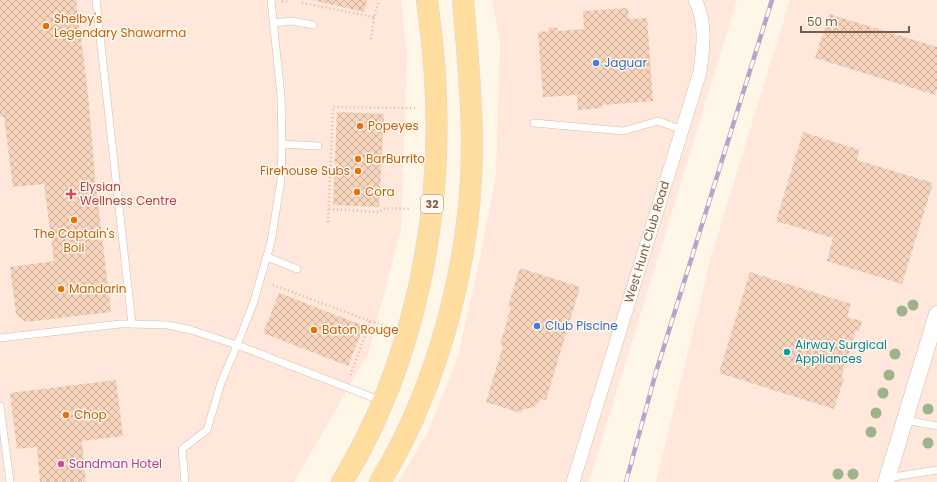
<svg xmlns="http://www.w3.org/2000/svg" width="937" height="482" font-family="Poppins,sans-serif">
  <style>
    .commercial { fill: #ffe7db }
    .building { fill: url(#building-cross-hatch) }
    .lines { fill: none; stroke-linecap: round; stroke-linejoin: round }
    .service-casing { stroke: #d3beab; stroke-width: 8 }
    .minor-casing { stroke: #d3beab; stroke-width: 14 }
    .tertiary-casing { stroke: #d3beab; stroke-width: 17 }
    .primary-casing { stroke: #ddd5cf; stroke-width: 22 }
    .path { stroke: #ddb89e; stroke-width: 2.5; stroke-dasharray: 1 3; stroke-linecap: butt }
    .service { stroke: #fff; stroke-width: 7 }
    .minor { stroke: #fff; stroke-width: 13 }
    .tertiary { stroke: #fff; stroke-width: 16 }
    .primary { stroke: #ffdd9e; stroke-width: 21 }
    .rail-casing { stroke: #b9a3cb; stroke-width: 4.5 }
    .rail { stroke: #fff9f0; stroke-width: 3; stroke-dasharray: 9; stroke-linecap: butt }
    .tree { fill: #9db389 }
    .food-dot { fill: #e8710a; stroke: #fff9f0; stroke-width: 1.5 }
    .shop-dot { fill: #3f7fe0; stroke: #fff9f0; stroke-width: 1.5 }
    .health-dot { fill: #e0444e; stroke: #fff9f0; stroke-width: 1.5 }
    .culture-dot { fill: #0f9aa8; stroke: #fff9f0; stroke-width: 1.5 }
    .hotel-dot { fill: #d1479c; stroke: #fff9f0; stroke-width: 1.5 }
    .labels { text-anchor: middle; stroke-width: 3; stroke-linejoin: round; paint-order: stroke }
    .shield { fill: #fff9f0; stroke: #a38b7a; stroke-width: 1 }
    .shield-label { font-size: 11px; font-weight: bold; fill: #7c5c48 }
    .food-label { font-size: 12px; fill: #c56008; stroke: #fff9f0; text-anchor: start }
    .shop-label { font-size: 12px; fill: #366cbe; stroke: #fff9f0; text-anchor: start }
    .health-label { font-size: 12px; fill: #be3a42; stroke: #fff9f0; text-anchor: start }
    .street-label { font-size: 12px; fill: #7c5c48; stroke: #fff9f0 }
    .culture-label { font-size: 12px; fill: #0d838f; stroke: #fff9f0; text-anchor: start }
    .hotel-label { font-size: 12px; fill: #b23c85; stroke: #fff9f0; text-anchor: start }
  </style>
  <defs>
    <pattern id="building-cross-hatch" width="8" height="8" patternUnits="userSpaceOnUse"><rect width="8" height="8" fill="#f7d5bc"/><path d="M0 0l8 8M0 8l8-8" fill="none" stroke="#cdb09b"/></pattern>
  </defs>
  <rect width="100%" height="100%" fill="#fef6e7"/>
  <g class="commercial">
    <path d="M0,0H401L407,53L401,230L368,354L294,482H0Z"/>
    <path d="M492,0H737L589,482H398L428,432L458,356L479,263L496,175L500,42Z"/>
    <path d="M790,0H937V482H656L711,257Z"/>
  </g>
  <g class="building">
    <path d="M0,0H76L88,94L95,177L111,312L26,322L16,314L10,267L54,261L44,184L13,187L4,117H0Z"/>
    <path d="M312,0H367L364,12Z"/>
    <path d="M628,8L629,19L647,18L653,101L602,105V108L578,110L577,95L543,97L538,32L549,31V27L557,28L558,31L584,29L583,11Z"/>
    <path d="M829,14L937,47V89L935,95L815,58Z"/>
    <path d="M337,112L384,114L379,207L333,205Z"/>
    <path d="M803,132L860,150L857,160L933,183L902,284L827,261L833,238L776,221Z"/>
    <path d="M520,268L580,287L546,400L542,399L534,407L522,410L521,413L486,402L503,346L500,345L511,307L508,306Z"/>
    <path d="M750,272L851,304L847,317L862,321L859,331L856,330L841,378H844L834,409L719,373Z"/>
    <path d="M279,293L364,326L348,366L263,333Z"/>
    <path d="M116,380L123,436L82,441L86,482H40L37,447L17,449L10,393Z"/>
  </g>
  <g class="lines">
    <defs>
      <g id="service">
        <path d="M96,0L132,324L168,325L191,330L237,345L382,401"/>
        <path d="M274,23L291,21L313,25"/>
        <path d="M534,123L623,131L658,121L682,130"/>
        <path d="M282,144L318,146"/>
        <path d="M267,257L297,269"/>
        <path d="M0,338L120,324H132"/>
        <path d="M0,406L10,482"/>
        <path d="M905,420L937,426"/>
        <path d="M887,478L937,470"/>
        <path d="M185,482L182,449L207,430L221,383L237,345L254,301L271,242L281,180L282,144L281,96L271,0"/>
      </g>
      <path id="minor" d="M573,482L700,72C703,48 707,23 695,0"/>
      <path id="tertiary" d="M886,482L937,314"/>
      <g id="primary">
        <path d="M342,482C414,365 444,215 435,78C434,52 430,26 427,0"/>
        <path d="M380,482C439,385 472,258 472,145C472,96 467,48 463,0"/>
      </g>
    </defs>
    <use href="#service" class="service-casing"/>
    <use href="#minor" class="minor-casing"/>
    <use href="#tertiary" class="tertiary-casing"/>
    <use href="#primary" class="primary-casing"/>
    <g class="path">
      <path d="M282,1L288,2"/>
      <path d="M302,3L374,17"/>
      <path d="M371,39L374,17L379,0"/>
      <path d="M329,209L379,212L385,208L410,209"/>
      <path d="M328,222L333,107L415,108"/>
      <path d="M273,285L370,321L350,377"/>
      <path d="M370,321L386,326"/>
    </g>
    <use href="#service" class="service"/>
    <use href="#minor" class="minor"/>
    <use href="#tertiary" class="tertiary"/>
    <use href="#primary" class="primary"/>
    <defs>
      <path id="rail" d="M626,482L656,372L772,0"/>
    </defs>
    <use href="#rail" class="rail-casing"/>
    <use href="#rail" class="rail"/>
  </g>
  <g class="tree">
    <circle cx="913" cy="305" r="5.5"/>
    <circle cx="902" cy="311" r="5.5"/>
    <circle cx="895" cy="354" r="5.5"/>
    <circle cx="889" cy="375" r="5.5"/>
    <circle cx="883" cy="393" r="5.5"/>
    <circle cx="928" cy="409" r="5.5"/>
    <circle cx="876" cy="413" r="5.5"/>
    <circle cx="871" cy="432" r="5.5"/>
    <circle cx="928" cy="443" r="5.5"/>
    <circle cx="838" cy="474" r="5.5"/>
    <circle cx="853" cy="474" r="5.5"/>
  </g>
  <g class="food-dot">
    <circle cx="46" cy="26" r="4"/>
    <circle cx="360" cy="126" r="4"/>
    <circle cx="358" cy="159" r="4"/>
    <circle cx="358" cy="171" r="4"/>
    <circle cx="357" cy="192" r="4"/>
    <circle cx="74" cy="220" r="4"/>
    <circle cx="61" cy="289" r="4"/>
    <circle cx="314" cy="330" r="4"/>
    <circle cx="66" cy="415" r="4"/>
  </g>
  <g class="shop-dot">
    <circle cx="596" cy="63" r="4"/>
    <circle cx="537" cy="326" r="4"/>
  </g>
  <path class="health-dot" d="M69 188h4v4h4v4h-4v4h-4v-4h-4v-4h4z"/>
  <circle class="culture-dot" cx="787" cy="352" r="4"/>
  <circle class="hotel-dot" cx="61" cy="464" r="4"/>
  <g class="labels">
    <rect class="shield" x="421" y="195" width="22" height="18" rx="3"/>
    <g class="shield-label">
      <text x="432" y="208">32</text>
    </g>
    <g class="food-label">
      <text x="54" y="23">Shelby's<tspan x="54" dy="14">Legendary Shawarma</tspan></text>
      <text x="368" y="130">Popeyes</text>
      <text x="366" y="163">BarBurrito</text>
      <text x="350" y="175" text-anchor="end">Firehouse Subs</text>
      <text x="365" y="196">Cora</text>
      <text x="74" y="238" text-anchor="middle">The Captain's<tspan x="74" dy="14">Boil</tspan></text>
      <text x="69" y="293">Mandarin</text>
      <text x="322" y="334">Baton Rouge</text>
      <text x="74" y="419">Chop</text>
    </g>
    <g class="shop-label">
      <text x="604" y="67">Jaguar</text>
      <text x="545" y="330">Club Piscine</text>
    </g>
    <g class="health-label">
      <text x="80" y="191">Elysian<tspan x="80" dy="14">Wellness Centre</tspan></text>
    </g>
    <g class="street-label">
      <text transform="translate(647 242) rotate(-73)" y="4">West Hunt Club Road</text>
    </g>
    <g class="culture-label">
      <text x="795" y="349">Airway Surgical<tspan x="795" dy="14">Appliances</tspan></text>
    </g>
    <g class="hotel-label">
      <text x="69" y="468">Sandman Hotel</text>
    </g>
  </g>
  <path d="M801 26v6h108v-6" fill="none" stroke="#7c5c48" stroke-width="2"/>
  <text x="807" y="26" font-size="12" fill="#7c5c48" stroke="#fff9f0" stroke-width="3" paint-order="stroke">50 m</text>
</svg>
